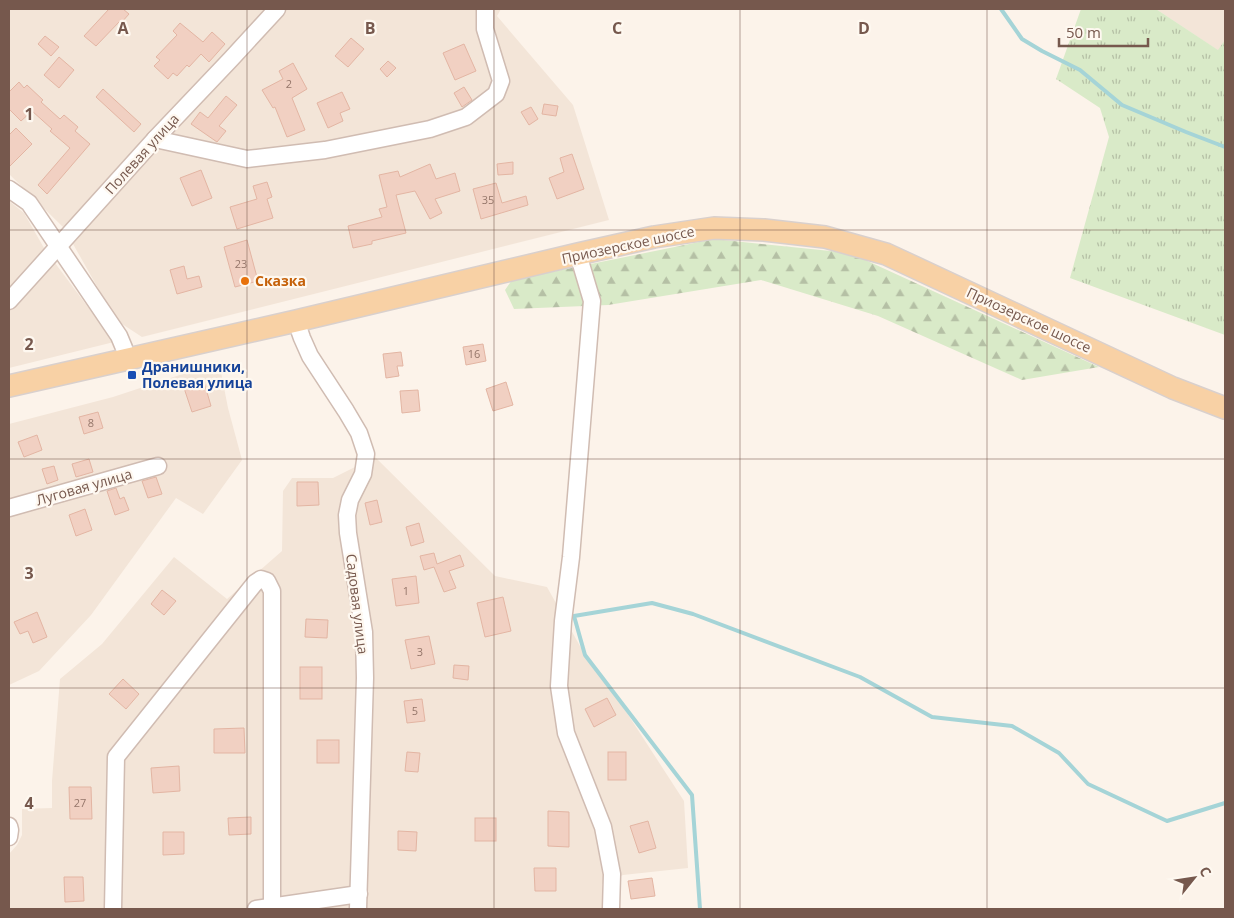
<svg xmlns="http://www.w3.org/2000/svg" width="1234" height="918" font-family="'Open Sans',sans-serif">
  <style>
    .residential { fill: #f3e5d8 }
    .grass { fill: url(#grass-tufts) }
    .forest { fill: url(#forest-firs) }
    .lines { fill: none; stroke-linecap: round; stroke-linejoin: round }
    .stream { stroke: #a5d4d7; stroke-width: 4 }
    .building { fill: #f1d0c2; stroke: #e3b5a3 }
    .minor-casing { stroke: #d0bcb2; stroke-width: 19 }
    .major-casing { stroke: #d9d0cd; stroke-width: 24 }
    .minor { stroke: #fff; stroke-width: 16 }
    .major { stroke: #f8d1a5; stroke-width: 21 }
    .grid { fill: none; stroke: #76584d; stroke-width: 1; stroke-opacity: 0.55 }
    .food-dot { fill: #e8710a; stroke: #fef8f0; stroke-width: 2 }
    .transit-dot { fill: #1a4fb4; stroke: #fef8f0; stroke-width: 2 }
    .labels { text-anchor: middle; stroke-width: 4.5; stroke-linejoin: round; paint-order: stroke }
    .number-label { font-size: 11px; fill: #95766a }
    .street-label { font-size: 14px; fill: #76584d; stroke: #fef8f0 }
    .food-label { font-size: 14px; font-weight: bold; fill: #c56008; stroke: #fef8f0; text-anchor: start }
    .transit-label { font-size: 14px; font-weight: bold; fill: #164399; stroke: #fef8f0; text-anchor: start }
    .grid-label { font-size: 16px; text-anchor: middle; font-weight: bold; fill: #76584d; stroke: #fef8f0; stroke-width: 4.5; stroke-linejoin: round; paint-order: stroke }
  </style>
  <defs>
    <pattern id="grass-tufts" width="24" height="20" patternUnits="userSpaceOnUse" patternTransform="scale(1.25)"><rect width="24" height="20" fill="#d9eac8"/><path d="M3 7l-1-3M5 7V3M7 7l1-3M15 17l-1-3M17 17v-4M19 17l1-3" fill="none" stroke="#b5c0a5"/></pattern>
    <pattern id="forest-firs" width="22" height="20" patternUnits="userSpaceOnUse" patternTransform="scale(1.25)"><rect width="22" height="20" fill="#d9eac8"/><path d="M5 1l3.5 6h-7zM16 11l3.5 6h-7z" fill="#b5c0a5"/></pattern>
  </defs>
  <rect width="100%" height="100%" fill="#fcf3ea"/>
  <g class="residential">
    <path d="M9,9H501L497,16L573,105L609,220L142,337L116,320L64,228L9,174Z"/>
    <path d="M1156,9H1225V40L1219,51Z"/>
    <path d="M9,201L24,213L44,248L58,267L114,342L9,368Z"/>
    <path d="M219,362L228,408L242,460L203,514L176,498L91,615L39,671L9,685V424L113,397Z"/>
    <path d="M375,457L495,576L547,587L585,655L625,710L684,801L688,868L623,875L602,884V909H9V854L17,845L22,835V809L52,808V781L60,679L102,644L174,557L227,599L282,551L283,491L292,478H333Z"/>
  </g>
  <path class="grass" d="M1081,9H1156L1218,50L1225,40V335L1070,278L1109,137L1100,108L1056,79Z"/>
  <path class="forest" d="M714,239L850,253L1099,367L1022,380L878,316L761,280L608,305L514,309L505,290L512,280Z"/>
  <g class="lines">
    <g class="stream">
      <path d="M1001,9L1022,39L1042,51L1080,70L1122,105L1186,132L1225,147"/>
      <path d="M700,909L692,795L585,655L574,616L652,603L693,614L860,677L932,717L1012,726L1059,753L1088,784L1167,821L1225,803"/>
    </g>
  </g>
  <g class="building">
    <path d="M109,9H123L129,14L121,23L120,21L96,46L84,36Z"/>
    <path d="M180,23L203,42L212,32L225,44L209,62L201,54L189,67L187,65L177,76L173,73L168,79L154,66L160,60L156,57L177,35L173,31Z"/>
    <path d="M45,36L59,47L51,56L38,44Z"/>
    <path d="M351,38L364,49L348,67L335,56Z"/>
    <path d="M464,44L476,71L455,80L443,53Z"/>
    <path d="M59,57L74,70L59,88L44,75Z"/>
    <path d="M388,61L396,68L387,77L380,69Z"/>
    <path d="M293,63L307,89L292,98L305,130L287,137L275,107L273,108L262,90L283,79L279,71Z"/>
    <path d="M19,82L24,88L27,85L43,100L41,102L60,119L64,115L78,127L75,131L90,144L47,194L38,185L70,148L50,131L52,129L32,111L21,121L9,109V92Z"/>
    <path d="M464,87L472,100L462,107L454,93Z"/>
    <path d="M103,89L141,124L134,132L96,97Z"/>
    <path d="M342,92L350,109L340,113L343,121L328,128L317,103Z"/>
    <path d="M226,96L237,105L219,126L226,131L217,142L191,124L200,112L208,118Z"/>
    <path d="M544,104L558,106L556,116L542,114Z"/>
    <path d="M531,107L538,119L529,125L521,112Z"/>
    <path d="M16,128L32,144L9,167V135Z"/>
    <path d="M572,154L584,189L557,199L549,178L564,172L560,158Z"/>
    <path d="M513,162V174L498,175L497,164Z"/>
    <path d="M430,164L436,179L455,173L460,191L435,199L442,213L430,219L415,191L396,195L406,233L372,241V244L353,248L348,226L382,217L379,209L387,207L379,175L398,171L400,177Z"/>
    <path d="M201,170L212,198L192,206L180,178Z"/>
    <path d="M267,182L272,197L267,199L273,218L237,229L230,207L257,199L253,186Z"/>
    <path d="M496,183L502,203L526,196L528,205L481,219L473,189Z"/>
    <path d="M247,240L258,281L235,287L224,247Z"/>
    <path d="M184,266L187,279L199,276L202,287L177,294L170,270Z"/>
    <path d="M483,344L486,361L466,365L463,347Z"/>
    <path d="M401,352L403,366H397L399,376L386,378L383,354Z"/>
    <path d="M204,382L211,406L192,412L184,388Z"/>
    <path d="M506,382L513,405L493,411L486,389Z"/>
    <path d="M418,390L420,411L402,413L400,391Z"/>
    <path d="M98,412L103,428L84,434L79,417Z"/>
    <path d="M37,435L42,450L24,457L18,442Z"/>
    <path d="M89,459L93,472L76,477L72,464Z"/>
    <path d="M54,466L58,480L47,484L42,469Z"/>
    <path d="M156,477L162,494L148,498L142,481Z"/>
    <path d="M297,482H318L319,505L297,506Z"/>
    <path d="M116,488L120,499L124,497L129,510L115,515L107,491Z"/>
    <path d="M377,500L382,522L370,525L365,503Z"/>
    <path d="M85,509L92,530L76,536L69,515Z"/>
    <path d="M419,523L424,542L411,546L406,527Z"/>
    <path d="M434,553L437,564L460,555L464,566L449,571L456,588L444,592L434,567L424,570L420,556Z"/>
    <path d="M416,576L419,603L396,606L392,579Z"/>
    <path d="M162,590L176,601L164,615L151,604Z"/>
    <path d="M503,597L511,631L485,637L477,603Z"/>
    <path d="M37,612L47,637L33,643L28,631L20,634L14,622Z"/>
    <path d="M306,619L328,620L327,638L305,637Z"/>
    <path d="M429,636L435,664L411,669L405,640Z"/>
    <path d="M454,665L469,666L468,680L453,678Z"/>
    <rect x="300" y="667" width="22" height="32"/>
    <path d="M123,679L139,694L126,709L109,694Z"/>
    <path d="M607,698L616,715L594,727L585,709Z"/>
    <path d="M422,699L425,721L407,723L404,701Z"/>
    <path d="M244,728L245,753H214V729Z"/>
    <rect x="317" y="740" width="22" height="23"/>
    <path d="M407,752L420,753L418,772L405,771Z"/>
    <rect x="608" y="752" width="18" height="28"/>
    <path d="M179,766L180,791L153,793L151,768Z"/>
    <path d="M69,787H91L92,819H70Z"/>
    <path d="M548,811L569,812V847L548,846Z"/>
    <path d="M251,817V834L229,835L228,818Z"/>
    <rect x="475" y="818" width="21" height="23"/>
    <path d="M648,821L656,848L639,853L630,826Z"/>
    <path d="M398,831L417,832L416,851L398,850Z"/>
    <path d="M163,832H184V854L163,855Z"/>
    <path d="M534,868H556V891H535Z"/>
    <path d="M64,877H83L84,901L65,902Z"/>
    <path d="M652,878L655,896L631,899L628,881Z"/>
  </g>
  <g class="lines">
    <defs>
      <g id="minor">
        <path d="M155,139L247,159L325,150L430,129L466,117L496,94L501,81L485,29V9"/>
        <path d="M9,189L29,203L119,336L124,348L127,359"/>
        <path d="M578,254L592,301L571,557L563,621L559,686L566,733L603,827L612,874L611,909"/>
        <path d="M9,301L155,139L231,59L277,9"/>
        <path d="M296,321L302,338L310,356L346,411L359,433L366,454L363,474L350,500L347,515L348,533L364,632L365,678L358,909"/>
        <path d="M9,508L158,466"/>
        <path d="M9,826L10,830L9,837"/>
        <path d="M113,909L116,757L255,583L261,579L267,581L272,591V909"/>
        <path d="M256,909L359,894"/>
      </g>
      <path id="major" d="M9,386L296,321L578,254L654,237L714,228L764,230L825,237L886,254L1173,388L1225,408"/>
    </defs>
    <use href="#minor" class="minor-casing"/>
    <use href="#major" class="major-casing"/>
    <use href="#minor" class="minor"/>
    <use href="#major" class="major"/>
  </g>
  <path class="grid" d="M247,9V909M494,9V909M740,9V909M987,9V909M9,230H1225M9,459H1225M9,688H1225"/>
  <circle class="food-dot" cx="245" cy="281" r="5"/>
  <rect class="transit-dot" x="127" y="370" width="10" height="10" rx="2.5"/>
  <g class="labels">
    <g class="number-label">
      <text x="289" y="88">2</text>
      <text x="488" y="204">35</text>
      <text x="241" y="268">23</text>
      <text x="474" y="358">16</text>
      <text x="91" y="427">8</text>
      <text x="406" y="595">1</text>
      <text x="420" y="656">3</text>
      <text x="415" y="715">5</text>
      <text x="80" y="807">27</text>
    </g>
    <g class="street-label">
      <text transform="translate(142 154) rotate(-48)" y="5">Полевая улица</text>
      <text transform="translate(628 245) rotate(-12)" y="5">Приозерское шоссе</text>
      <text transform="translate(1029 320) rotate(25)" y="5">Приозерское шоссе</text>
      <text transform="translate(84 487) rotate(-16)" y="5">Луговая улица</text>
      <text transform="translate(357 604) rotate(83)" y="5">Садовая улица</text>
    </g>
    <g class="food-label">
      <text x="255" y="286">Сказка</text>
    </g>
    <g class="transit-label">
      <text x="142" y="372">Дранишники,<tspan x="142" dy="16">Полевая улица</tspan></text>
    </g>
  </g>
  <g class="grid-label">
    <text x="123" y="34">A</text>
    <text x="370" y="34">B</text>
    <text x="617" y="34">C</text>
    <text x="864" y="34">D</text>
    <text x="29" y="120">1</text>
    <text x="29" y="350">2</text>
    <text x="29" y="579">3</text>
    <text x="29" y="809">4</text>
  </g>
  <rect width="1234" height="918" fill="none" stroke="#76584d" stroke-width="20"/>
  <g transform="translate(1194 878) rotate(60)" stroke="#fef8f0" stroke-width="4" paint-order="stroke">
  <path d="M0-4L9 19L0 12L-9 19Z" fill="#76584d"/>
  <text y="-8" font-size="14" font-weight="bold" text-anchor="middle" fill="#76584d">С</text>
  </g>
  <path d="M1059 38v8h89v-8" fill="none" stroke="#76584d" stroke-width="2.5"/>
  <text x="1066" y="38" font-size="15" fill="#76584d" stroke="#fef8f0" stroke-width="4" paint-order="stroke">50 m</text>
</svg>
